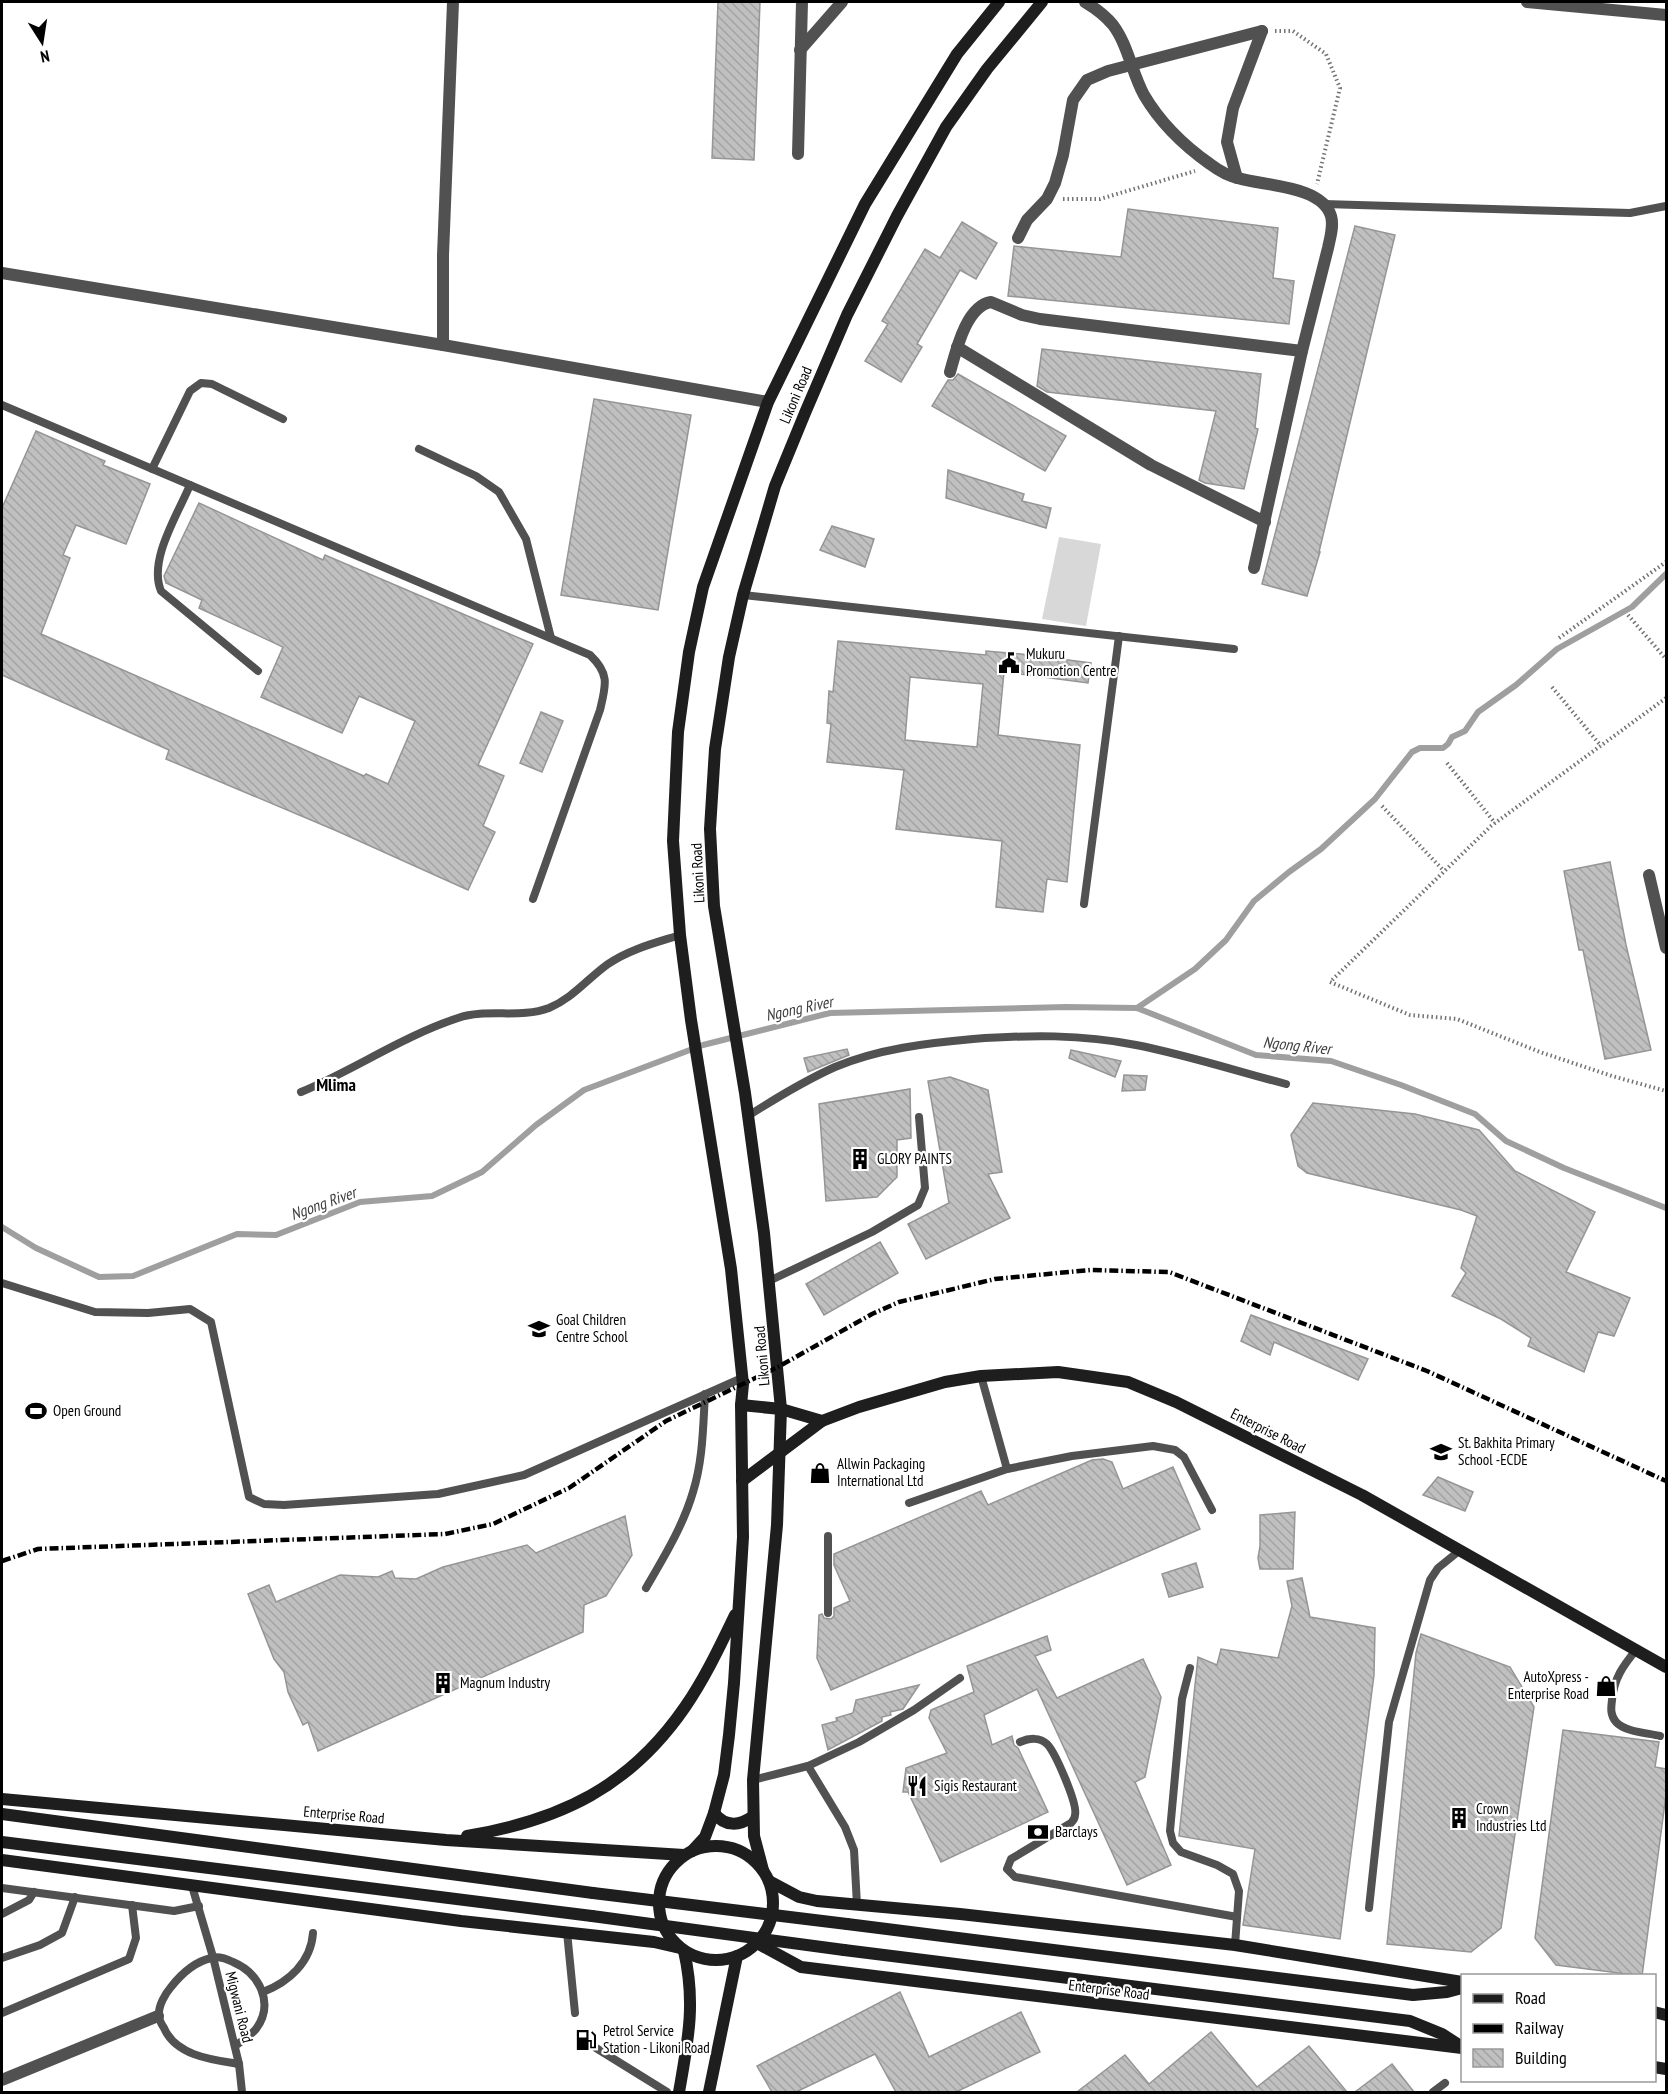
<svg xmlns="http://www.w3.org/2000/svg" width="1668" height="2094" font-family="'PT Sans Narrow',sans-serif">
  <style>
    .garden { fill: #d8d8d8 }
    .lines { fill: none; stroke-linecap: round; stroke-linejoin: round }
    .stream { stroke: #9f9f9f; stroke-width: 6 }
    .building { fill: url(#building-back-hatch); stroke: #959595; stroke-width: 1.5; fill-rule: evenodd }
    .path { stroke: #737373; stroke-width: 4; stroke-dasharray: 1.5 3; stroke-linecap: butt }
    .lane { stroke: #515151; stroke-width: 8 }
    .street { stroke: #515151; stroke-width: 12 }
    .secondary { stroke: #1e1e1e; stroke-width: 12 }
    .rail { stroke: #000; stroke-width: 4.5; stroke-dasharray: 9 3 1.5 3; stroke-linecap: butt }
    .secondary-bridge { stroke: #1e1e1e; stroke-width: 12 }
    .labels { text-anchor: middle; stroke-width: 4.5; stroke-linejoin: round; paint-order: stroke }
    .street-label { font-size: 15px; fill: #000; stroke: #fff }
    .poi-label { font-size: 15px; fill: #000; stroke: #fff; text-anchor: start }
    .water-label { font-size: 16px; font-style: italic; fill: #404040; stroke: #fff }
    .quarter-label { font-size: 18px; font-weight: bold; fill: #000; stroke: #fff }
  </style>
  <defs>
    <pattern id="building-back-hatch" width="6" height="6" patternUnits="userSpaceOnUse" patternTransform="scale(1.5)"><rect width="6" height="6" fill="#c0c0c0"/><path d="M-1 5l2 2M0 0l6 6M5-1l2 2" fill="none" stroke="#a3a3a3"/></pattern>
  </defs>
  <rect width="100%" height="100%" fill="#fff"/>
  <path class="garden" d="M1059,537L1101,544L1086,626L1042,619Z"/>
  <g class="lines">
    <g class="stream">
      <path d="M1137,1008L1195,969L1226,940L1254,901L1289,872L1321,849L1375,799L1412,752L1420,748H1443L1448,744L1452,737L1465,731L1478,712L1516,685L1557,649L1632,607L1666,574"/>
      <path d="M2,1227L36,1248L99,1277L133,1276L237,1234L276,1235L360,1202L432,1196L482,1172L536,1125L584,1090L703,1045L830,1013L1066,1007L1137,1008L1256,1055L1331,1061L1401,1085L1475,1114L1506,1141L1564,1168L1666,1208"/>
    </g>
  </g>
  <g class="building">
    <path d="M718,2H760L754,160L712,158Z"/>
    <path d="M1128,209L1278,228L1273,278L1294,281L1289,324L1008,296L1014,246L1121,257Z"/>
    <path d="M962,222L997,243L976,279L960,270L917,344L922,347L901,382L865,361L888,324L882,321L925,249L940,258Z"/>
    <path d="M1355,226L1395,235L1319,552H1320L1307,596L1262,584Z"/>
    <path d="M1042,349L1261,374L1255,428L1258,429L1244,489L1205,483L1199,480L1216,411L1047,392L1037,386Z"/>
    <path d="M958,374L1066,436L1045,471L932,406L948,380H953Z"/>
    <path d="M594,399L691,415L658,610L561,595Z"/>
    <path d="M36,431L105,461L103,465L150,484L126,544L76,525L63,555L70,558L41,634L364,776L366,774L388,784L415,721L359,696L342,733L261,697L283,647L199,608L202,600L166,583L164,576L199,503L323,560L325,555L533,644L478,765L504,776L483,826L495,832L468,890L337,831L166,759L169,750L2,675V508Z"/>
    <path d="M948,470L1024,494L1022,501L1051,508L1046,528L946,498Z"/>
    <path d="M832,526L874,539L865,567L820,550Z"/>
    <path d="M838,641L986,655V651L1021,654L1091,663L1088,683L1004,672L998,735L1080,745L1067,882L1047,879L1043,912L996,907L1002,841L896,829L904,770L827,762L831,724L827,723L829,691L833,692ZM910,677L983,684L977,747L905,740Z"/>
    <path d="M541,712L563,721L542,772L520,763Z"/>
    <path d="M1610,862L1626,945L1651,1050L1605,1059L1583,950H1579L1564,871Z"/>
    <path d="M847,1049L849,1055L808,1072L804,1058Z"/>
    <path d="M1071,1050L1121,1061L1115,1077L1069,1058Z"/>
    <path d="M1124,1075L1147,1076L1145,1090L1122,1091Z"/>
    <path d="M950,1077L988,1090L1002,1172L988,1174L1010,1218L926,1259L908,1224L949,1203L928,1081Z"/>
    <path d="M910,1089L911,1138L897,1140V1177L877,1197L826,1201L819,1104Z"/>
    <path d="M1313,1103L1415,1114L1479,1130L1515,1171L1595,1212L1566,1272L1630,1298L1614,1336L1598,1332L1584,1372L1528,1346L1531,1338L1501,1319L1452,1296L1466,1273L1461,1268L1477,1216L1461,1210L1307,1173L1298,1166L1291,1135Z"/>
    <path d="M880,1242L898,1273L824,1315L806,1284Z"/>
    <path d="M1251,1315L1368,1359L1358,1380L1274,1342L1270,1355L1241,1341Z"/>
    <path d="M1103,1459L1112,1462L1123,1489L1173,1467L1200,1529L831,1690L817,1658L819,1615L822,1614L824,1618L831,1619L834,1616V1608L850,1601L834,1565V1554L981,1491L988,1505L1092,1460Z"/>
    <path d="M1438,1477L1473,1492L1465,1511L1423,1495Z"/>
    <path d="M1295,1512L1293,1569H1260L1258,1558L1260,1546V1515Z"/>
    <path d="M625,1516L632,1555L606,1596L584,1605L583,1632L318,1751L308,1722L303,1725L288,1692L284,1672L274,1659L248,1594L269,1585L276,1602L340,1575L378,1577L392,1571L395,1578L416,1579L443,1567L527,1545L536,1553Z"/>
    <path d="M1196,1563L1203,1587L1169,1597L1162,1574Z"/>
    <path d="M1302,1578L1310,1617L1375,1628L1374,1675L1340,1939L1243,1925L1255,1849L1179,1836L1198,1657L1217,1665L1221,1649L1278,1658L1292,1606L1287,1581Z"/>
    <path d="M1421,1634L1510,1667L1534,1707L1501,1928L1471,1952L1387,1944L1416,1653Z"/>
    <path d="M1047,1636L1051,1650L1035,1656L1057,1698L1143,1659L1161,1697L1145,1777L1135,1782L1171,1865L1127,1885L1037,1689L984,1715L992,1745L1012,1736L1014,1745L1018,1748L1048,1812L941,1862L908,1792H903L906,1768L947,1753L929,1718L931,1710L974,1692L967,1666Z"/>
    <path d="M919,1685L903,1709L890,1712L891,1715L882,1717V1721L828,1750L822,1725L837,1721L836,1718L853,1713L856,1700Z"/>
    <path d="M1563,1730L1659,1742L1655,1767L1666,1769V1795L1642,1976L1556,1965L1535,1938Z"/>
    <path d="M900,1992L929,2057L1021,2012L1040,2052L956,2092H896L875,2054L796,2092H772L757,2066Z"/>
    <path d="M1211,2032L1257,2087L1309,2046L1347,2092H1077L1125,2055L1149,2084Z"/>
    <path d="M1392,2064L1414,2092H1355Z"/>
  </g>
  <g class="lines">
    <g class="path">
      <path d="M1275,31H1293L1326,54L1340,88L1317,184"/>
      <path d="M1063,199H1100L1195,171"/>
      <path d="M1628,615L1666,659"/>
      <path d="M1559,638L1666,562"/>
      <path d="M1552,687L1601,746"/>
      <path d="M1666,698L1491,826L1330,982L1410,1015L1457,1019L1540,1052L1612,1076L1666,1091"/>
      <path d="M1447,763L1495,823"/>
      <path d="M1382,806L1443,870"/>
    </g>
    <g class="lane">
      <path d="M1324,204L1630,213L1666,206"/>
      <path d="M2,405L590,655C610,674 606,685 600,710L533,899"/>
      <path d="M419,449L476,476L499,492L526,539L551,638"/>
      <path d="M152,469L190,391L201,383L212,384L283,419"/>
      <path d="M190,485C178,514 148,560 161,591L258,671"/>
      <path d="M743,595L1234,649"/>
      <path d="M1084,904L1119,636"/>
      <path d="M301,1092C354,1070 403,1036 458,1018C487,1008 520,1019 549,1008C573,998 587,979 608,964C630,949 655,943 680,935"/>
      <path d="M748,1116C776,1098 804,1081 835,1067C878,1049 927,1043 973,1039C1028,1035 1081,1034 1136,1045C1187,1055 1236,1071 1286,1084"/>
      <path d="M769,1281L872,1232L918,1205L925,1188L919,1117"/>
      <path d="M2,1283L95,1312L148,1313L190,1309L211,1322L249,1497L264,1504L284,1505L438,1494L524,1475L742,1378"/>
      <path d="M981,1376L1007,1469L1072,1456L1153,1446L1175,1450L1184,1457L1212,1510"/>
      <path d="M909,1503L1007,1469"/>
      <path d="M828,1536V1613"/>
      <path d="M646,1588C664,1557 683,1526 693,1492C703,1460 703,1427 705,1394"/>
      <path d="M1636,1650C1623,1666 1614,1678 1612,1700C1611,1708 1610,1715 1616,1722C1625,1732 1648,1733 1660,1736"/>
      <path d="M1190,1668L1182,1699L1170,1831L1173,1843L1181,1852L1217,1865L1233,1874L1239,1891L1235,1945"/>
      <path d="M1020,1742C1029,1738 1040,1737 1047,1744C1055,1752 1078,1804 1075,1815C1075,1818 1073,1821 1071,1823L1011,1859L1007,1869L1015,1877L1237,1917"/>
      <path d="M808,1766L845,1827L854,1850L857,1905"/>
      <path d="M753,1780L808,1766L859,1742L914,1710L960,1678"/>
      <path d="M192,1886L213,1957L239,2064L242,2092"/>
      <path d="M2,1888L174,1911L199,1906"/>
      <path d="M1369,1908L1389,1722L1430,1580L1438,1568L1459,1551"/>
      <path d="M2,1914L29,1900L34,1892"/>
      <path d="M567,1932L575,2013"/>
      <path d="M2,1958L40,1945L62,1933L75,1897"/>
      <path d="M263,1992C289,1982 311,1962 313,1933"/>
      <path d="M2,2013L129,1959L136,1938L132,1905"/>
      <path d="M235,2046C242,2041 251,2035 256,2029C275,2003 259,1973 233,1962C227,1959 218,1956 211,1958C194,1962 182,1973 171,1987C165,1994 158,2006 159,2016C159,2019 162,2025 164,2028C176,2056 213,2060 239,2064"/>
      <path d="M596,2048L667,2092"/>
      <path d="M1433,2092L1445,2083"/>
    </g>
    <g class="street">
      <path d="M1085,2C1095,8 1105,15 1113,25C1128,45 1132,73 1144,95C1161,124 1183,145 1210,164C1218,170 1228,176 1238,178C1263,186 1322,185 1331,216C1334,226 1330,238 1328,248L1302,351L1254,568"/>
      <path d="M1527,2L1666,15"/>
      <path d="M800,50L842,2"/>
      <path d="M798,154L802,2"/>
      <path d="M1237,178L1227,142L1233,108L1262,31"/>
      <path d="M1018,238L1027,220L1047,199L1055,183L1063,155L1073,100L1087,80L1108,71L1262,31"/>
      <path d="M2,273L443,345L768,402"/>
      <path d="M443,345V255L453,2"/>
      <path d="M957,347L1151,465L1265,522"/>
      <path d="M950,372C956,351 966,306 991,302L1022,315L1040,319L1302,351"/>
      <path d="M1649,875L1666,948"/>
      <path d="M2,2080L158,2016"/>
    </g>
    <g class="secondary">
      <path d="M741,1405L781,1409L822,1421L742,1481"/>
      <path d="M822,1421L859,1407L945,1382L981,1376L1058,1372L1128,1382L1176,1402L1362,1495L1666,1667"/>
      <path d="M2,1799L446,1840L684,1855"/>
      <path d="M714,1813C725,1827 739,1826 752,1817"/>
      <path d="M2,1814L593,1893"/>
      <path d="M467,1836C561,1820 630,1787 685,1707C705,1678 720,1646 735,1615"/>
      <path d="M2,1842L592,1916"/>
      <circle cx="716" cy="1903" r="57"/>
      <path d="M692,1851L705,1837L714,1813L724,1775L729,1735L734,1683L743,1537L741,1405L743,1384L731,1269L691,1020L680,935L673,841L678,732L689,652L703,587L768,402L865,204L957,54L999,2"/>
      <path d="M2,1860L461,1921L654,1942L680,1948"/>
      <path d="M763,1870L754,1836L753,1780L777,1525L781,1409L764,1233L745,1093L714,906L710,829L715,749L729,657L743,595L775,486L805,413L847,315L897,216L946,127L987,69L1042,2"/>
      <path d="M769,1881L799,1897L817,1901L960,1914L1235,1945L1462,1982"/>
      <path d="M847,1924L1413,1995L1447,1992L1462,1988"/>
      <path d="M757,1943L801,1967L1462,2048"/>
      <path d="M844,1950L1410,2021L1442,2034L1462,2047"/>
      <path d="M1654,2012L1666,2015"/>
      <path d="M1654,2067L1666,2069"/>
      <path d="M679,2092C688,2041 696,2003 684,1951"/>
      <path d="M709,2092L737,1956"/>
    </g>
    <path class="rail" d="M2,1561L38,1549L445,1534L493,1524L569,1488L666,1421L778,1367L872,1314L899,1302L995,1279L1090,1270L1169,1272L1427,1371L1666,1481"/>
    <g class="secondary-bridge">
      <path d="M593,1893L847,1924"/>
      <path d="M592,1916L844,1950"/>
    </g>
  </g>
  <defs>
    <symbol id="civic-bare" viewBox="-9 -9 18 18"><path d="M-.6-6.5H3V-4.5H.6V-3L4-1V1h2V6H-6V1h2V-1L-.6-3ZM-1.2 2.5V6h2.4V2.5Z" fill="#000" stroke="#fff" stroke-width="2.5" paint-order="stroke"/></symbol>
    <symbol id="building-bare" viewBox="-9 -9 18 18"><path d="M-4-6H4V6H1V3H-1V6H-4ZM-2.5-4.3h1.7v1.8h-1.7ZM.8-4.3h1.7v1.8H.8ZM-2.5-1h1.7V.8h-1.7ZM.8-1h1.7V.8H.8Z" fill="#000" stroke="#fff" stroke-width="2.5" paint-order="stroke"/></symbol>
    <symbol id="school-bare" viewBox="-9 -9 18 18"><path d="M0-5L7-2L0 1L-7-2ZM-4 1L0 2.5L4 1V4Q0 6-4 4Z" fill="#000" stroke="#fff" stroke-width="2.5" paint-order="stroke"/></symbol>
    <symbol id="stadium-bare" viewBox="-9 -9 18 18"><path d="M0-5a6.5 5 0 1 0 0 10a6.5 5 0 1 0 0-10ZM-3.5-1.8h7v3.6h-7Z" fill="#000" stroke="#fff" stroke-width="2.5" paint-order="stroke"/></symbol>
    <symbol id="shop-bare" viewBox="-9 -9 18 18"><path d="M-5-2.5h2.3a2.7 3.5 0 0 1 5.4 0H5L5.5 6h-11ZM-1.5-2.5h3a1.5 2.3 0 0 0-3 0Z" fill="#000" stroke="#fff" stroke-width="2.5" paint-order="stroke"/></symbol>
    <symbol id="restaurant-bare" viewBox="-9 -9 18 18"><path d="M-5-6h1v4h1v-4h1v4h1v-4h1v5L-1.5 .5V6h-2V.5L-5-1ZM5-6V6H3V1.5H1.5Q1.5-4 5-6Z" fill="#000" stroke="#fff" stroke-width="2.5" paint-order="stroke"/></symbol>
    <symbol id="bank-bare" viewBox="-9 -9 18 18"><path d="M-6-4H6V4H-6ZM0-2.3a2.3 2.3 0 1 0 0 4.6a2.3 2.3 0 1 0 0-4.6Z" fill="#000" stroke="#fff" stroke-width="2.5" paint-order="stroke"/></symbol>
    <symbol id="fuel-bare" viewBox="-9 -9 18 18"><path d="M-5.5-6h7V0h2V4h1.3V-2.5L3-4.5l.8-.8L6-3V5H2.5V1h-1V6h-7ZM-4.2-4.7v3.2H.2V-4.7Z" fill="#000" stroke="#fff" stroke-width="2.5" paint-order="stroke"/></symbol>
  </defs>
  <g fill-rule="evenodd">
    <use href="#civic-bare" x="994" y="648" width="30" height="30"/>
    <use href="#building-bare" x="845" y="1144" width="30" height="30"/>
    <use href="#school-bare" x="524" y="1314" width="30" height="30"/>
    <use href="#stadium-bare" x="21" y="1396" width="30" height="30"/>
    <use href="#school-bare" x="1426" y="1437" width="30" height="30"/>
    <use href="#shop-bare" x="805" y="1458" width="30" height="30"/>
    <use href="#building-bare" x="428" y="1668" width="30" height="30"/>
    <use href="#shop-bare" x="1591" y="1671" width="30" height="30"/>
    <use href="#restaurant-bare" x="902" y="1771" width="30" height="30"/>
    <use href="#building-bare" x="1444" y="1803" width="30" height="30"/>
    <use href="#bank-bare" x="1023" y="1817" width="30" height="30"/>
    <use href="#fuel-bare" x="571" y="2025" width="30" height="30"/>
  </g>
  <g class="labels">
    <g class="street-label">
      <text transform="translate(796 395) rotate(-67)" y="5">Likoni Road</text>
      <text transform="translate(698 873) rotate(-93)" y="5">Likoni Road</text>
      <text transform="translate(762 1356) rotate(-95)" y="5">Likoni Road</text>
      <text transform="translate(1268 1431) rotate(27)" y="5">Enterprise Road</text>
      <text transform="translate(344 1815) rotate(5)" y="5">Enterprise Road</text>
      <text transform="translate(1109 1990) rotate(7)" y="5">Enterprise Road</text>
      <text transform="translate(239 2007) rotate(76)" y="5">Migwani Road</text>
    </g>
    <g class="poi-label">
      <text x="1026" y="659">Mukuru<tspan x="1026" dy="17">Promotion Centre</tspan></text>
      <text x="877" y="1164">GLORY PAINTS</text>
      <text x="556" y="1325">Goal Children<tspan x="556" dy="17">Centre School</tspan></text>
      <text x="53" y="1416">Open Ground</text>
      <text x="1458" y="1448">St. Bakhita Primary<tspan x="1458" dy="17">School -ECDE</tspan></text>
      <text x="837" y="1469">Allwin Packaging<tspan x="837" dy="17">International Ltd</tspan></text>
      <text x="1589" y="1682" text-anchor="end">AutoXpress -<tspan x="1589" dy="17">Enterprise Road</tspan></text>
      <text x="460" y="1688">Magnum Industry</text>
      <text x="934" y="1791">Sigis Restaurant</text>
      <text x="1476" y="1814">Crown<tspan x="1476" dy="17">Industries Ltd</tspan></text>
      <text x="1055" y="1837">Barclays</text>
      <text x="603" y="2036">Petrol Service<tspan x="603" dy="17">Station - Likoni Road</tspan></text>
    </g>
    <g class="water-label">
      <text transform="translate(799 1008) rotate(-12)" y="6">Ngong River</text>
      <text transform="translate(1297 1045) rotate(6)" y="6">Ngong River</text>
      <text transform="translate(323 1203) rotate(-20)" y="6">Ngong River</text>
    </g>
    <g class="quarter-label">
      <text x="336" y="1091">Mlima</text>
    </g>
  </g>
  <rect width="1668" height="2094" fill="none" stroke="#000000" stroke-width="6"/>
  <rect x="1461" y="1974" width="195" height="108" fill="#ffffff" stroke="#999999" stroke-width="1.5"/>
  <rect x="1473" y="1994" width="30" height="9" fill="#1e1e1e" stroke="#999999" stroke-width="1.5"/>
  <text x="1515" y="2004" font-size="18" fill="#000000">Road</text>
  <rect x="1473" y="2024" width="30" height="9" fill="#000000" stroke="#999999" stroke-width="1.5"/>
  <text x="1515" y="2034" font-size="18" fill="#000000">Railway</text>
  <rect x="1473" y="2049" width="30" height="18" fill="url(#building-back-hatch)" stroke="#999999" stroke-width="1.5"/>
  <text x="1515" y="2064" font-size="18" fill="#000000">Building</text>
  <g transform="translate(42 42) rotate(168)" stroke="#ffffff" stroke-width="4.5" paint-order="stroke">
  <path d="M0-4.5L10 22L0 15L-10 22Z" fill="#000000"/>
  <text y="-9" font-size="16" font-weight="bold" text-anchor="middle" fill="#000000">N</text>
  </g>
</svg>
